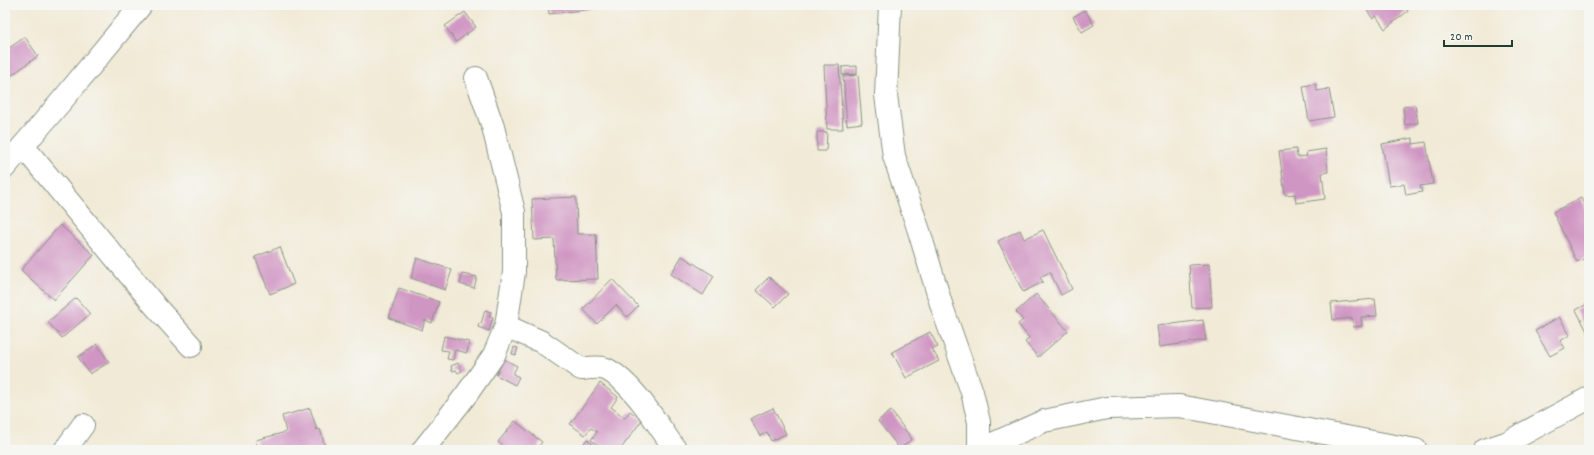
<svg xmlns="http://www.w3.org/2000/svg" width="1594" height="455" font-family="Dekko,sans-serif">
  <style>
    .building { fill: #d096c3 }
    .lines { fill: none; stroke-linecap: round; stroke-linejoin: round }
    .minor-casing { stroke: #889485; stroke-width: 24 }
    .minor { stroke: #fff; stroke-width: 22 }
  </style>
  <rect width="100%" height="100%" fill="#f6f6f2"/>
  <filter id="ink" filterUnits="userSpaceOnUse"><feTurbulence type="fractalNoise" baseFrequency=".025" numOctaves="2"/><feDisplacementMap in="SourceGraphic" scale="8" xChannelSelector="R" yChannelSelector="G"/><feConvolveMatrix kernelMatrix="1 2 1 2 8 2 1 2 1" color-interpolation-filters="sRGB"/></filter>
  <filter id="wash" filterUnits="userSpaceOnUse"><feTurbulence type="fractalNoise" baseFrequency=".012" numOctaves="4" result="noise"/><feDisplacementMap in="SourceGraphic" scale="16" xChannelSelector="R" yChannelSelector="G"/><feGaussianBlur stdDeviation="0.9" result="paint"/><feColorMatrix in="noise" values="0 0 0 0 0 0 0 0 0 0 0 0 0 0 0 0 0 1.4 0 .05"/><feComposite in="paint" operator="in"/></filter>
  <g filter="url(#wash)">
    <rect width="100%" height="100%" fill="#f1ead6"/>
    <g id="blocks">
      <g class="building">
        <path d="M548,5H607V7L549,14Z"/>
        <path d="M1363,5H1404L1408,11L1385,29L1376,16L1373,19Z"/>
        <path d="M1085,10L1094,25L1082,32L1073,17Z"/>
        <path d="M465,12L476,27L456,42L445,26Z"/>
        <path d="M25,37L38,56L5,80V51Z"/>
        <path d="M824,65H839L843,129H827Z"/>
        <path d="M857,66V74L842,75V67Z"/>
        <path d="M858,75L862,123L847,125L843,76Z"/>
        <path d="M1316,84L1317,91L1329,89L1334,117L1309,121L1303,86Z"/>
        <path d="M1415,105L1418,123L1405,125L1403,107Z"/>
        <path d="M817,132H827L826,151H817Z"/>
        <path d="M1413,138V144L1426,142L1433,184L1420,186L1422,192L1406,195L1404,184L1389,186L1382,144Z"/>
        <path d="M1296,149L1297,157L1307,156L1306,152L1326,149L1328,172L1322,173L1325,199L1296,203L1295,194L1285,195L1279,151Z"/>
        <path d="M576,197L577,234H596L598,279L556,280L554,239L534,240L532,199Z"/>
        <path d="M1581,198L1589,215V257L1577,262L1553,212Z"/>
        <path d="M60,225L94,255L54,300L21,270Z"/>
        <path d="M1020,230L1024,239L1043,230L1072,289L1061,295L1050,272L1040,277L1043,282L1023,292L998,241Z"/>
        <path d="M280,247L294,284L270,294L255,257Z"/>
        <path d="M682,256L714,276L703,295L671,274Z"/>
        <path d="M417,258L452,270L445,290L411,278Z"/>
        <path d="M1209,264L1212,307L1192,308L1189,265Z"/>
        <path d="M462,274L477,277L474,288L460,284Z"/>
        <path d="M769,277L788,294L775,307L756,290Z"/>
        <path d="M612,279L638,306L627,317L616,305L597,324L583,309Z"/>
        <path d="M399,288L439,302L432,323L425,320L422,330L389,318Z"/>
        <path d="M1036,294L1068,331L1038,357L1025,342L1029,338L1018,324L1023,320L1016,312Z"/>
        <path d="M76,298L90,314L62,338L48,322Z"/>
        <path d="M1375,299L1377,316L1361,317L1362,326L1353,327L1352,318L1333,320L1331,303Z"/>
        <path d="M1587,304L1589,307V333H1588L1576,310Z"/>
        <path d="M485,310L491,312L489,317L493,318L489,331L478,327L479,323L481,324Z"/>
        <path d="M1559,317L1570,335L1560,341L1565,348L1550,356L1535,331Z"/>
        <path d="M1203,320L1206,340L1160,347L1157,326Z"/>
        <path d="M930,332L938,347L932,349L939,361L906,378L892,352Z"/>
        <path d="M444,336L469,342L467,353L455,350L453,360L447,359L449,351L441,350Z"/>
        <path d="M97,344L109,362L90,374L78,357Z"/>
        <path d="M514,347L518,348L516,355L512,354Z"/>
        <path d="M504,359L517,366L513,374L519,377L515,385L496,375Z"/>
        <path d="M458,363L462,371L458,373L456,370L452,371L451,369H452L451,366Z"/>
        <path d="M600,383L618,397L611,407L625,418L630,411L642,420L620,450L610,448L608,450H604L591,440L597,432L591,428L585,435L570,424Z"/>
        <path d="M310,408L317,430L320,429L326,450H254L253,447L257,445L256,440L286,432L282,416Z"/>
        <path d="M773,408L786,434L771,441L767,432L760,436L750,419Z"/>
        <path d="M891,411L912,439L900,449L878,421Z"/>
        <path d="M515,421L542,442L536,450H508L498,442Z"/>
        <path d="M587,439L599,450H587L582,446Z"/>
      </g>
    </g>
  </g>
  <g filter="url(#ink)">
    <use href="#blocks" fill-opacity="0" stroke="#889485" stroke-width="1"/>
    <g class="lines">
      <defs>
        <g id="minor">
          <path d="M890,5L886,95L894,156L919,231L942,307L972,392L979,422V450"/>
          <path d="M23,146L156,307L191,346"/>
          <path d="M5,167L65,97L141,5"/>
          <path d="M506,326L542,342L581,369C589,368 601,366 608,370C635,385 658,426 676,450"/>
          <path d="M65,450L83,425"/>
          <path d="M423,450L466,395L494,355L506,326L514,272V212L493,127L476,78"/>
          <path d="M979,450L1044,421L1107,408L1179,406L1416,450"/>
          <path d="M1485,450L1506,443L1589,398"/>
        </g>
      </defs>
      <use href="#minor" class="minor-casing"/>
      <use href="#minor" class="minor"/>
    </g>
  </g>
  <rect width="1594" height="455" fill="none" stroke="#f6f6f2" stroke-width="20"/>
  <path d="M1444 40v6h68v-6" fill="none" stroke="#1f3d34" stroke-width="2"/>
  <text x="1450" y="40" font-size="12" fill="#1f3d34" stroke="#f6f6f2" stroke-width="3" paint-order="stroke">20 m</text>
</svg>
